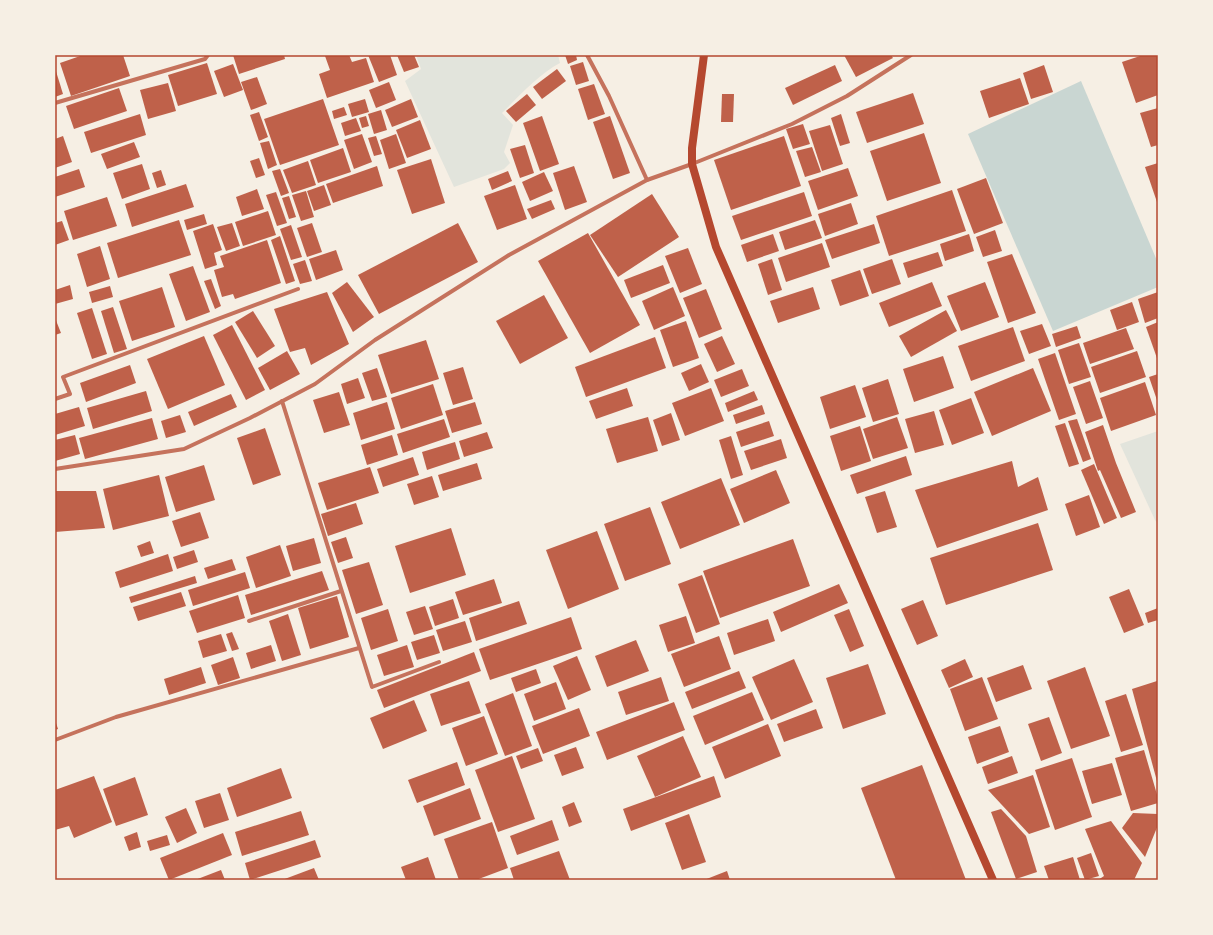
<svg xmlns="http://www.w3.org/2000/svg" width="1213" height="935" font-family="'Golos Text',sans-serif">
  <style>
    .green { fill: #e2e4dc }
    .water { fill: #c9d6d2 }
    .building { fill: #bf614a }
    .lines { fill: none; stroke-linecap: round; stroke-linejoin: round }
    .minor { stroke: #c5725c; stroke-width: 4 }
    .secondary { stroke: #b5482f; stroke-width: 8 }
    .neatline { fill: none; stroke: #b5482f; stroke-width: 1.5 }
  </style>
  <rect width="100%" height="100%" fill="#f6efe4"/>
  <g class="green">
    <path d="M416,55H558L560,63C540,73 518,97 502,113L513,125L504,152L510,163L504,169L454,187L405,81L421,69Z"/>
    <path d="M1158,431V524L1155,520L1120,444Z"/>
  </g>
  <path class="water" d="M1081,81L1158,263V287L1053,331L968,134Z"/>
  <g class="building">
    <path d="M83,55H123L130,76L71,96L60,63Z"/>
    <path d="M233,55H284L285,59L239,74Z"/>
    <path d="M328,55H349L352,62L366,58L374,82L327,98L319,74L330,70L325,56Z"/>
    <path d="M368,55H390L397,75L379,82Z"/>
    <path d="M397,55H414L419,67L404,72Z"/>
    <path d="M565,55H576L577,60L568,64Z"/>
    <path d="M844,55H891L893,58L856,77Z"/>
    <path d="M1143,55H1158V95L1136,103L1122,62Z"/>
    <path d="M583,62L589,81L576,85L570,66Z"/>
    <path d="M207,63L217,94L178,106L168,75Z"/>
    <path d="M233,64L243,90L224,97L214,71Z"/>
    <path d="M835,65L842,81L793,105L785,88Z"/>
    <path d="M1044,65L1053,92L1031,99L1023,73Z"/>
    <path d="M55,68L63,94L55,97Z"/>
    <path d="M557,69L566,81L542,99L533,87Z"/>
    <path d="M257,77L267,104L251,110L241,82Z"/>
    <path d="M1020,78L1029,104L989,118L980,91Z"/>
    <path d="M389,82L396,100L376,108L369,90Z"/>
    <path d="M168,83L176,111L148,119L140,90Z"/>
    <path d="M594,84L605,114L588,120L578,89Z"/>
    <path d="M119,88L127,111L74,129L66,106Z"/>
    <path d="M913,93L924,124L867,143L856,112Z"/>
    <path d="M527,94L536,105L516,122L506,111Z"/>
    <path d="M722,94H734L733,122H721Z"/>
    <path d="M323,99L339,145L280,165L264,119Z"/>
    <path d="M365,99L369,112L352,117L348,104Z"/>
    <path d="M411,99L418,117L392,127L385,110Z"/>
    <path d="M344,107L347,115L334,119L332,111Z"/>
    <path d="M1158,108V145L1151,147L1140,113Z"/>
    <path d="M381,110L387,130L374,134L368,114Z"/>
    <path d="M259,112L268,137L259,141L250,115Z"/>
    <path d="M140,114L146,135L91,153L84,132Z"/>
    <path d="M841,114L850,143L840,146L831,118Z"/>
    <path d="M366,116L369,126L362,128L359,118Z"/>
    <path d="M542,116L559,164L540,171L523,123Z"/>
    <path d="M610,116L630,173L613,179L593,122Z"/>
    <path d="M356,118L361,131L345,136L341,123Z"/>
    <path d="M420,120L431,149L407,158L396,130Z"/>
    <path d="M803,124L810,144L793,149L786,129Z"/>
    <path d="M830,125L843,164L822,171L809,131Z"/>
    <path d="M924,133L941,183L887,201L870,151Z"/>
    <path d="M362,134L372,162L354,169L344,140Z"/>
    <path d="M396,134L406,163L389,169L380,140Z"/>
    <path d="M63,136L72,162L55,168V139Z"/>
    <path d="M376,136L382,154L374,156L368,138Z"/>
    <path d="M784,136L801,186L731,210L714,160Z"/>
    <path d="M269,141L277,165L268,169L260,143Z"/>
    <path d="M134,142L140,157L107,169L101,154Z"/>
    <path d="M525,145L534,173L520,178L510,149Z"/>
    <path d="M812,147L821,172L805,177L796,151Z"/>
    <path d="M343,148L351,172L318,183L310,160Z"/>
    <path d="M259,158L265,175L256,178L250,161Z"/>
    <path d="M431,159L445,203L412,214L397,170Z"/>
    <path d="M308,161L316,185L292,193L283,170Z"/>
    <path d="M1158,163V205L1145,167Z"/>
    <path d="M142,164L150,189L122,199L113,173Z"/>
    <path d="M377,166L383,186L333,203L326,184Z"/>
    <path d="M574,166L587,202L565,210L553,173Z"/>
    <path d="M848,168L858,196L818,210L808,181Z"/>
    <path d="M79,169L85,187L55,197V177Z"/>
    <path d="M280,169L289,193L281,196L272,171Z"/>
    <path d="M161,170L166,185L157,188L152,173Z"/>
    <path d="M508,171L512,181L492,190L488,179Z"/>
    <path d="M544,172L553,191L530,201L522,182Z"/>
    <path d="M986,178L1003,223L974,234L957,189Z"/>
    <path d="M186,184L194,207L132,227L125,204Z"/>
    <path d="M324,185L331,205L314,211L307,191Z"/>
    <path d="M515,185L527,219L497,230L484,196Z"/>
    <path d="M257,189L264,209L242,216L236,197Z"/>
    <path d="M952,190L966,231L889,256L876,216Z"/>
    <path d="M306,191L314,217L301,221L292,195Z"/>
    <path d="M276,192L287,223L277,226L266,195Z"/>
    <path d="M804,192L812,216L741,240L732,216Z"/>
    <path d="M652,194L679,237L618,277L590,235Z"/>
    <path d="M289,196L296,217L289,219L282,198Z"/>
    <path d="M107,197L117,226L73,240L64,211Z"/>
    <path d="M551,200L555,209L532,219L527,209Z"/>
    <path d="M851,203L858,224L825,236L818,214Z"/>
    <path d="M268,211L276,235L243,246L235,222Z"/>
    <path d="M204,214L207,224L187,230L184,220Z"/>
    <path d="M179,220L191,255L118,278L107,243Z"/>
    <path d="M815,220L822,238L785,250L779,232Z"/>
    <path d="M62,221L69,240L55,245V223Z"/>
    <path d="M232,223L240,246L226,251L217,227Z"/>
    <path d="M312,223L322,252L307,257L297,228Z"/>
    <path d="M458,223L478,262L379,314L358,275Z"/>
    <path d="M213,224L222,250L214,253L217,265L205,269L193,231Z"/>
    <path d="M874,224L880,243L832,259L825,240Z"/>
    <path d="M291,225L302,257L291,260L280,229Z"/>
    <path d="M995,230L1002,251L983,257L976,237Z"/>
    <path d="M588,233L640,325L590,353L538,261Z"/>
    <path d="M773,234L779,251L747,262L741,245Z"/>
    <path d="M969,234L974,251L945,261L940,244Z"/>
    <path d="M280,236L295,281L286,284L271,240Z"/>
    <path d="M267,240L281,283L235,299L233,294L222,297L214,270L224,267L220,256Z"/>
    <path d="M822,243L830,267L786,282L778,258Z"/>
    <path d="M100,246L110,279L87,287L77,254Z"/>
    <path d="M688,248L702,284L680,293L665,256Z"/>
    <path d="M336,250L343,270L316,280L309,259Z"/>
    <path d="M938,252L943,266L908,278L903,263Z"/>
    <path d="M1012,254L1036,313L1008,323L987,262Z"/>
    <path d="M772,259L782,290L768,295L758,264Z"/>
    <path d="M892,259L901,284L872,294L863,269Z"/>
    <path d="M305,260L312,281L300,284L293,264Z"/>
    <path d="M663,265L670,283L631,298L624,280Z"/>
    <path d="M193,266L210,312L186,321L169,274Z"/>
    <path d="M860,270L869,296L840,306L831,280Z"/>
    <path d="M211,279L221,306L215,309L204,281Z"/>
    <path d="M347,282L374,317L353,332L332,293Z"/>
    <path d="M932,282L942,306L889,327L879,303Z"/>
    <path d="M985,282L999,317L961,331L947,296Z"/>
    <path d="M70,285L73,299L55,304V290Z"/>
    <path d="M110,286L113,297L92,303L89,292Z"/>
    <path d="M162,287L175,327L132,341L119,301Z"/>
    <path d="M673,287L685,316L654,330L642,301Z"/>
    <path d="M813,287L820,309L778,323L770,301Z"/>
    <path d="M706,289L722,329L699,338L683,298Z"/>
    <path d="M327,292L349,344L311,365L305,348L290,352L274,309Z"/>
    <path d="M1158,292V318L1145,323L1138,299Z"/>
    <path d="M544,295L568,338L520,364L496,321Z"/>
    <path d="M1132,302L1139,322L1117,330L1110,310Z"/>
    <path d="M113,307L127,349L114,353L101,311Z"/>
    <path d="M92,308L107,354L92,359L77,313Z"/>
    <path d="M946,310L957,331L911,357L899,336Z"/>
    <path d="M253,311L275,346L257,358L235,322Z"/>
    <path d="M55,318L61,333L55,335Z"/>
    <path d="M686,321L699,358L673,367L660,330Z"/>
    <path d="M1158,322V361L1146,327Z"/>
    <path d="M1042,324L1051,346L1029,354L1020,331Z"/>
    <path d="M232,325L265,390L246,400L213,335Z"/>
    <path d="M1077,326L1081,338L1056,347L1052,334Z"/>
    <path d="M1013,327L1025,361L971,381L958,346Z"/>
    <path d="M1126,328L1134,349L1090,364L1083,343Z"/>
    <path d="M204,336L225,385L168,409L147,359Z"/>
    <path d="M722,336L735,364L717,372L704,344Z"/>
    <path d="M655,337L666,368L586,397L575,367Z"/>
    <path d="M426,340L439,379L391,394L378,355Z"/>
    <path d="M1079,343L1091,377L1069,384L1058,350Z"/>
    <path d="M287,351L300,374L270,390L258,368Z"/>
    <path d="M1137,351L1146,377L1100,393L1091,367Z"/>
    <path d="M1055,353L1076,414L1059,420L1038,359Z"/>
    <path d="M943,356L954,388L914,402L903,369Z"/>
    <path d="M701,364L709,382L689,391L681,373Z"/>
    <path d="M130,365L136,383L86,402L80,383Z"/>
    <path d="M463,367L473,399L453,405L443,373Z"/>
    <path d="M377,368L387,397L372,401L362,373Z"/>
    <path d="M1033,368L1051,411L992,436L974,392Z"/>
    <path d="M742,369L749,386L721,397L714,380Z"/>
    <path d="M1158,374V403L1149,377Z"/>
    <path d="M358,378L365,398L347,404L341,384Z"/>
    <path d="M888,379L899,414L873,422L862,388Z"/>
    <path d="M1090,381L1103,418L1086,424L1073,387Z"/>
    <path d="M1145,382L1156,415L1111,431L1100,398Z"/>
    <path d="M433,384L443,415L401,429L391,398Z"/>
    <path d="M855,385L866,417L830,429L820,397Z"/>
    <path d="M627,388L633,406L596,419L589,401Z"/>
    <path d="M711,388L724,421L685,436L672,403Z"/>
    <path d="M146,391L152,411L93,429L87,408Z"/>
    <path d="M754,391L758,400L728,412L725,403Z"/>
    <path d="M339,392L350,425L324,433L313,400Z"/>
    <path d="M231,394L237,407L194,426L188,412Z"/>
    <path d="M971,398L984,433L952,445L939,410Z"/>
    <path d="M387,402L395,429L361,440L353,413Z"/>
    <path d="M475,402L482,424L452,433L445,411Z"/>
    <path d="M762,405L765,414L736,424L733,415Z"/>
    <path d="M79,407L85,426L55,435V414Z"/>
    <path d="M934,411L944,445L915,453L905,419Z"/>
    <path d="M671,413L680,440L662,446L653,420Z"/>
    <path d="M180,415L186,432L166,438L161,421Z"/>
    <path d="M648,417L658,451L617,463L606,429Z"/>
    <path d="M897,417L908,448L873,459L863,429Z"/>
    <path d="M152,418L158,439L85,459L79,438Z"/>
    <path d="M444,419L450,437L403,453L397,434Z"/>
    <path d="M1077,419L1091,459L1083,462L1068,421Z"/>
    <path d="M769,421L774,436L741,447L736,432Z"/>
    <path d="M1065,423L1079,464L1069,467L1055,426Z"/>
    <path d="M1103,425L1116,463L1136,512L1121,518L1100,470L1098,471L1085,432Z"/>
    <path d="M860,426L871,461L841,471L830,436Z"/>
    <path d="M265,428L281,475L253,485L237,438Z"/>
    <path d="M487,432L493,448L464,457L459,441Z"/>
    <path d="M75,435L80,454L55,461V440Z"/>
    <path d="M392,435L398,455L367,465L361,445Z"/>
    <path d="M731,436L743,475L731,479L719,440Z"/>
    <path d="M781,439L787,458L751,470L744,451Z"/>
    <path d="M455,442L460,459L427,470L422,452Z"/>
    <path d="M906,456L912,475L857,494L850,475Z"/>
    <path d="M413,457L419,475L383,487L377,469Z"/>
    <path d="M1012,461L1018,487L1038,477L1048,510L937,548L915,490Z"/>
    <path d="M477,463L482,479L443,491L438,475Z"/>
    <path d="M1094,464L1117,518L1104,524L1081,470Z"/>
    <path d="M204,465L215,500L176,512L165,477Z"/>
    <path d="M370,467L379,493L327,510L318,483Z"/>
    <path d="M776,470L790,503L744,523L730,489Z"/>
    <path d="M159,475L169,516L113,530L103,489Z"/>
    <path d="M432,476L439,497L414,505L407,484Z"/>
    <path d="M721,478L740,525L680,549L661,502Z"/>
    <path d="M55,491H96L105,528L55,532Z"/>
    <path d="M885,491L897,527L877,533L865,497Z"/>
    <path d="M1089,495L1100,527L1076,536L1065,504Z"/>
    <path d="M356,503L363,524L328,536L321,514Z"/>
    <path d="M650,507L671,564L625,581L604,524Z"/>
    <path d="M200,512L209,538L181,547L172,521Z"/>
    <path d="M1038,523L1053,570L946,605L930,558Z"/>
    <path d="M451,528L466,575L410,593L395,546Z"/>
    <path d="M597,531L619,589L568,609L546,550Z"/>
    <path d="M346,537L353,558L338,563L331,542Z"/>
    <path d="M314,538L321,563L293,571L286,546Z"/>
    <path d="M793,539L810,586L720,618L703,571Z"/>
    <path d="M150,541L154,553L141,557L137,546Z"/>
    <path d="M280,545L291,576L256,588L246,557Z"/>
    <path d="M194,550L198,562L177,569L173,557Z"/>
    <path d="M168,554L173,571L120,588L115,572Z"/>
    <path d="M232,559L236,570L208,579L204,568Z"/>
    <path d="M369,562L383,605L356,614L342,570Z"/>
    <path d="M322,571L329,590L251,615L245,595Z"/>
    <path d="M245,572L250,588L193,606L188,590Z"/>
    <path d="M702,575L720,624L696,633L678,584Z"/>
    <path d="M195,576L197,583L131,603L129,597Z"/>
    <path d="M494,579L502,603L463,615L455,592Z"/>
    <path d="M839,584L848,603L781,632L773,612Z"/>
    <path d="M1129,589L1144,625L1124,633L1109,597Z"/>
    <path d="M181,592L186,606L138,621L133,607Z"/>
    <path d="M238,595L245,618L197,633L189,611Z"/>
    <path d="M337,596L349,637L310,649L298,608Z"/>
    <path d="M453,599L459,618L435,626L429,607Z"/>
    <path d="M923,600L938,636L917,645L901,609Z"/>
    <path d="M519,601L527,624L476,641L469,618Z"/>
    <path d="M425,606L433,629L414,635L406,612Z"/>
    <path d="M1158,608V620L1148,623L1145,613Z"/>
    <path d="M388,609L398,641L371,650L361,618Z"/>
    <path d="M849,609L864,646L850,652L834,615Z"/>
    <path d="M288,614L301,655L282,661L269,621Z"/>
    <path d="M686,616L695,643L668,652L659,625Z"/>
    <path d="M571,617L582,649L490,680L479,649Z"/>
    <path d="M768,619L775,641L734,655L727,633Z"/>
    <path d="M465,621L472,642L443,651L436,630Z"/>
    <path d="M232,632L239,649L232,651L226,634Z"/>
    <path d="M221,634L227,651L203,658L198,641Z"/>
    <path d="M434,635L440,653L417,660L411,642Z"/>
    <path d="M719,636L731,669L684,687L671,654Z"/>
    <path d="M636,640L649,671L607,687L595,656Z"/>
    <path d="M271,645L276,661L251,669L246,653Z"/>
    <path d="M407,645L414,667L384,676L377,655Z"/>
    <path d="M474,652L481,671L384,708L377,690Z"/>
    <path d="M577,656L591,690L568,700L553,666Z"/>
    <path d="M233,657L240,678L218,685L211,665Z"/>
    <path d="M794,659L813,702L771,720L752,677Z"/>
    <path d="M965,659L973,677L949,688L941,670Z"/>
    <path d="M868,664L886,714L843,729L826,678Z"/>
    <path d="M1023,665L1032,689L996,702L987,678Z"/>
    <path d="M201,667L206,683L169,695L164,679Z"/>
    <path d="M1085,667L1110,736L1071,749L1047,681Z"/>
    <path d="M536,669L541,683L516,692L511,678Z"/>
    <path d="M739,671L746,688L692,709L685,692Z"/>
    <path d="M661,677L669,701L626,715L618,692Z"/>
    <path d="M982,677L998,719L965,731L950,689Z"/>
    <path d="M469,681L481,713L441,726L430,694Z"/>
    <path d="M1157,681L1158,684V785L1132,689Z"/>
    <path d="M556,682L566,709L534,721L524,694Z"/>
    <path d="M752,692L764,720L705,745L693,716Z"/>
    <path d="M513,693L532,746L505,756L485,704Z"/>
    <path d="M1126,694L1143,745L1121,752L1105,701Z"/>
    <path d="M414,700L427,731L383,749L370,718Z"/>
    <path d="M674,702L685,730L607,760L596,732Z"/>
    <path d="M579,708L590,736L543,754L532,726Z"/>
    <path d="M816,709L823,728L784,742L777,724Z"/>
    <path d="M484,716L498,754L466,766L452,728Z"/>
    <path d="M1049,717L1062,753L1041,761L1028,724Z"/>
    <path d="M55,720L58,729L55,730Z"/>
    <path d="M768,724L781,756L725,779L712,747Z"/>
    <path d="M1000,726L1009,752L977,764L968,737Z"/>
    <path d="M683,736L701,777L655,797L637,756Z"/>
    <path d="M576,747L584,768L562,776L554,755Z"/>
    <path d="M538,748L543,761L521,769L516,756Z"/>
    <path d="M1144,750L1158,798V803L1131,811L1115,758Z"/>
    <path d="M512,756L535,819L498,832L475,770Z"/>
    <path d="M1012,756L1018,773L988,784L982,767Z"/>
    <path d="M1072,758L1092,817L1055,830L1035,770Z"/>
    <path d="M457,762L465,785L417,803L408,780Z"/>
    <path d="M1112,763L1122,795L1092,804L1082,771Z"/>
    <path d="M922,765L966,880H896L861,788Z"/>
    <path d="M281,768L292,798L237,817L227,788Z"/>
    <path d="M1033,775L1050,827L1029,834L988,790Z"/>
    <path d="M94,776L112,822L74,838L69,826L55,830V790Z"/>
    <path d="M714,776L721,797L631,831L623,809Z"/>
    <path d="M135,777L148,815L116,826L103,789Z"/>
    <path d="M470,788L481,819L434,836L423,806Z"/>
    <path d="M220,793L229,820L204,828L195,801Z"/>
    <path d="M574,802L582,822L569,827L562,807Z"/>
    <path d="M186,808L197,833L177,843L165,817Z"/>
    <path d="M1001,809L1026,836L1037,872L1016,879L991,812Z"/>
    <path d="M301,811L309,835L242,856L235,832Z"/>
    <path d="M1133,813L1158,814V825L1145,857L1122,828Z"/>
    <path d="M689,814L706,862L682,870L665,823Z"/>
    <path d="M552,820L559,840L517,855L510,836Z"/>
    <path d="M1111,821L1142,863L1134,880H1098L1104,876L1085,829Z"/>
    <path d="M492,822L508,868L476,880H459L444,839Z"/>
    <path d="M137,832L141,847L129,851L124,837Z"/>
    <path d="M223,833L232,855L169,880L160,858Z"/>
    <path d="M167,835L170,845L150,851L147,841Z"/>
    <path d="M315,840L321,857L250,880L245,863Z"/>
    <path d="M559,851L570,880H514L510,868Z"/>
    <path d="M1091,853L1099,876L1085,880L1077,858Z"/>
    <path d="M428,857L436,880H406L401,867Z"/>
    <path d="M1073,857L1080,880H1049L1044,866Z"/>
    <path d="M314,868L319,880H282Z"/>
    <path d="M221,870L225,880H195Z"/>
    <path d="M727,871L730,880H704Z"/>
  </g>
  <g class="lines">
    <g class="minor">
      <path d="M587,55L609,96L647,180"/>
      <path d="M55,103L205,59L208,55"/>
      <path d="M55,399L70,394L63,377L298,289"/>
      <path d="M282,401L372,687L439,662"/>
      <path d="M55,469L184,449L250,418L315,384L375,340L509,255L647,180L692,164L792,124L847,96L911,55"/>
      <path d="M249,621L341,591"/>
      <path d="M55,740L116,717L359,648"/>
    </g>
    <path class="secondary" d="M704,55L692,148V164L716,247L993,880"/>
  </g>
  <rect width="1213" height="935" fill="none" stroke="#f6efe4" stroke-width="112"/>
  <rect x="56" y="56" width="1101" height="823" class="neatline"/>
</svg>
